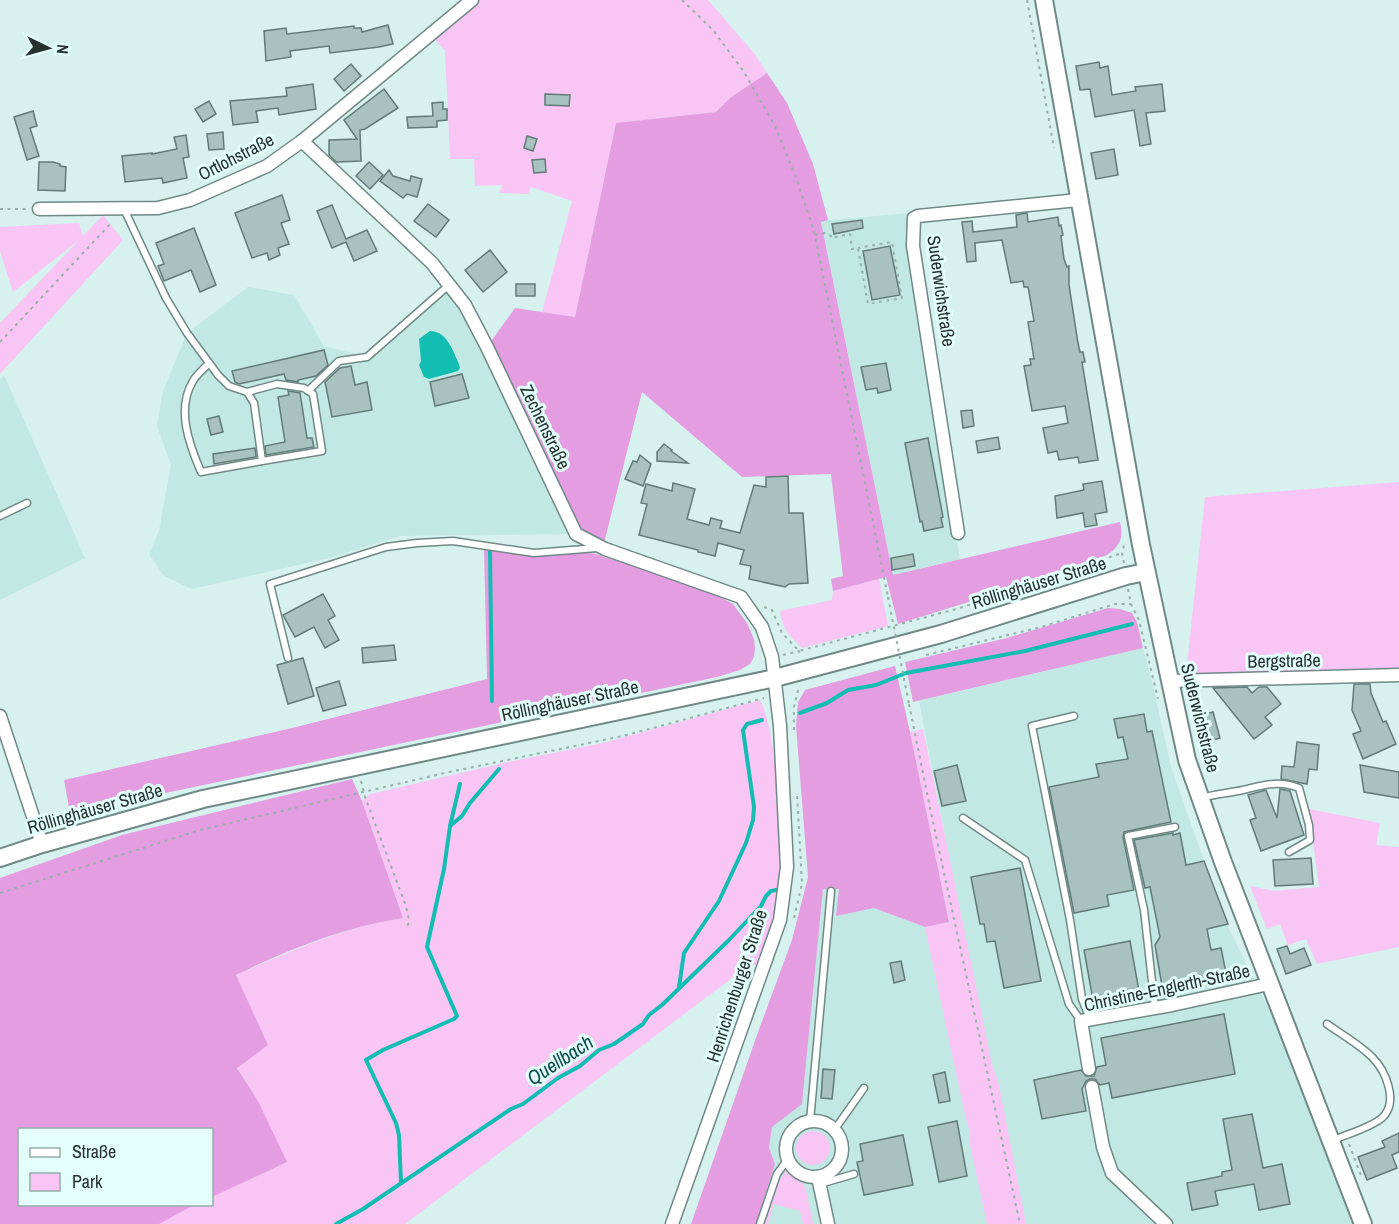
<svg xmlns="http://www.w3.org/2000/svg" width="1399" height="1224" font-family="'Archivo Narrow',sans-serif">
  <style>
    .built { fill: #c2e8e3 }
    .green { fill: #f8c5f5 }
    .forest { fill: #e49de1 }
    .water { fill: #13bdb2 }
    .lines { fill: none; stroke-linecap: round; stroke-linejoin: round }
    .stream { stroke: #13bdb2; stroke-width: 4 }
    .building { fill: #a7c2bf; stroke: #627b78; stroke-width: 1.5 }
    .service-casing { stroke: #708986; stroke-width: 9 }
    .minor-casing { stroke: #708986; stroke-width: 15 }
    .secondary-casing { stroke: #708986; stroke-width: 20 }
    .path { stroke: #99afac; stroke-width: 2; stroke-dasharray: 3 4.5; stroke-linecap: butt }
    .service { stroke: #fff; stroke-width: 6 }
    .minor { stroke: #fff; stroke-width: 12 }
    .secondary { stroke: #fff; stroke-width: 16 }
    .path-bridge { stroke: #99afac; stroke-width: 2; stroke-dasharray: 3 4.5; stroke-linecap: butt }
    .labels { text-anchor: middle; stroke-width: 6; stroke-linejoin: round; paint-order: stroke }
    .street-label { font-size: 18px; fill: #26312f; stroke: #e3fffb }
    .water-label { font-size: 20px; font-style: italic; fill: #0d4d48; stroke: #e3fffb }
  </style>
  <rect width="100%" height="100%" fill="#d6f1ee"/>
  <g class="built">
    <path d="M909,213L911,253L960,559L893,575L821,221Z"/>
    <path d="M449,285L576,534L400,536L333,557L192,589L164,576L149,554L159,531L171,465L157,426L163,391L187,333L248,287L294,295L324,346L367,357Z"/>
    <path d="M4,375L85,558L0,600V380Z"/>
    <path d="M1143,648L1152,681L1171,767L1225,921L1302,1075L1360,1224H756L775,1164L769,1148L772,1127L802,1103L823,889H840L836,916L874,908L925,927L961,918L919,701Z"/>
  </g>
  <g class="green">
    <path d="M475,0H708L754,53L767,73L731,97L716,112L616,123L575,317L542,312L572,201L531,187L528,194L499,193L503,185L475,186L474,159H450L445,51L431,35Z"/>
    <path d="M103,215L123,240L0,374V323L79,240L13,292L0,251V227L79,223L83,236Z"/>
    <path d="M1399,482V668L1186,674L1205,497Z"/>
    <path d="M879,579L888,626L802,648C790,636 781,628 780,611L832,600L833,591Z"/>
    <path d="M760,700C779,732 783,869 777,908C774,927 764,947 757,964L740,972L405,1224H159L194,1205L212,1204V1197L286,1162L258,1101L237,1067L268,1045L236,975C291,951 344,927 403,918L362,801L370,794L508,762L603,743Z"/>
    <path d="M923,729L992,1064L999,1085L1026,1224H987L969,1140L970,1133L965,1115L925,927L949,922L910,732Z"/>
    <path d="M1309,809L1380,823L1376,845L1399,847V947L1317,964L1306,939L1288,945L1280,924L1267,929L1250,886L1274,891L1319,887Z"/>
    <circle cx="813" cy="1148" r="17"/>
    <path d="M786,1171L803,1184L806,1190L813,1224H803L800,1211L774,1204L768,1224H765L779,1181Z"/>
  </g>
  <g class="forest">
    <path d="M767,73L787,103L813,164L828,220L821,222L893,575L1120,522C1124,538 1120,546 1107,555L1001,592L898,624L886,577L833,591L831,579L843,576L831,474L742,477L642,392L603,547L576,534L487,347L515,308L575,317L616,123L716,112L731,97Z"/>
    <path d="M484,548L532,556L589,552L710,591L733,604L747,623L754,639L755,648L754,657L750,664L740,670L717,677L70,813L64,780L292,728L487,679Z"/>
    <path d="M1108,608L1120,609L1132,613L1137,622L1143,648L913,702L905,662L1007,638Z"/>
    <path d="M895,666L910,732L949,922L925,927L874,908L836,916L839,889H823L802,1104L772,1127L769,1148L775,1164L756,1224H691L757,1035L792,940L808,877L796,726L798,702L805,690Z"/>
    <path d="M352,779L362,801L403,918C345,927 289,949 236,975L268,1045L237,1068L258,1101L287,1162L212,1197V1130H20V1204L194,1205L159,1224H0V878L122,835Z"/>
  </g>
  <path class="water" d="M430,331C447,331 453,351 459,364L460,368L458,371L429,379L424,377L419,365L421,361L419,339Z"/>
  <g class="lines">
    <g class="stream">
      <path d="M490,552L492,701"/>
      <path d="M800,713L827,703L848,690L876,685L906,673L1025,651L1132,624"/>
      <path d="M450,826L460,784"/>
      <path d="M679,987L684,953L719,901L746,843L753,820L754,807L743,730L747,724L762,720"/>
      <path d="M401,1183L399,1135L396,1123L366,1060L383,1050L454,1019L457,1016L427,947L444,869L450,826L462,816L470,803L499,769"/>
      <path d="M336,1224L363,1209L511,1109L523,1104L558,1078L580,1066L599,1050L614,1044L643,1024L649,1015L662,1005L729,940L761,906L766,896L771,891L776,890"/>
    </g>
  </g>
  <g class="building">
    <path d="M388,25L393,44L379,47L330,53L329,46L290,51L291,57L266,61L264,31L286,28L287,34L354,26V28H361L362,32Z"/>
    <path d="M1099,62L1100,68L1108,66L1112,95L1136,91L1135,87L1162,84L1165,111L1146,113L1151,144L1140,146L1134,110L1095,117L1090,89L1080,90L1076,66Z"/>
    <path d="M351,64L361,76L344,91L334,79Z"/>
    <path d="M313,84L316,109L279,115L278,108L256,111L258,122L233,125L230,101L287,96L286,88Z"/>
    <path d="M384,89L398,108L365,129L360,130L361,161L336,162L329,155V140L357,139L344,120Z"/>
    <path d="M545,94L570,95L569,106L545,105Z"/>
    <path d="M209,101L216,114L203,122L195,109Z"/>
    <path d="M443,102V109H447V120L437,121V127L408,128L407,117L433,116L432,103Z"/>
    <path d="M33,111L37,126L30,128L39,156L27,160L14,117Z"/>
    <path d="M223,132L224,149L209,150L207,134Z"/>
    <path d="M186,135L189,157L183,158L187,178L163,183L162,178L125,182L122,156L152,153V154L177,149L174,137Z"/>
    <path d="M527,136L537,139L533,151L524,148Z"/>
    <path d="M1114,149L1118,175L1096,179L1091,153Z"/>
    <path d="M545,159L546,172L534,173L532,160Z"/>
    <path d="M39,162H53L60,164V166L66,167L65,191L38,190Z"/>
    <path d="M369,162L383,175L370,189L356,176Z"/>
    <path d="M389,170L393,176L410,181L411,176L422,179L417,197L407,194L403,198L380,181Z"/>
    <path d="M282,195L290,220L281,223L289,244L278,248L280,255L269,260L267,253L252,258L235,213Z"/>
    <path d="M428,204L449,220L436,237L414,221Z"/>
    <path d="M332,205L346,239L367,230L377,251L354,261L346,242L332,248L317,211Z"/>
    <path d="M1027,213L1028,222L1058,217L1059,226L1061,225L1063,235L1061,236L1064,259L1067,267L1069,266V285L1078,343L1080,352H1083L1085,362H1082L1098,460L1079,463L1078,457L1059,460L1057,451L1048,453L1043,428L1068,423L1065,406L1032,411L1024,366L1031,365L1030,359H1034L1028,322L1034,321L1029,292L1028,287H1024L1023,281L1011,283L1002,240L975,243L976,261L967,262L962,222L972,221L973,232L1017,227L1016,215Z"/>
    <path d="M862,220L863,228L834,234L832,224Z"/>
    <path d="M194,228L216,285L200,292L191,270L164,281L158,266L164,264L156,243Z"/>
    <path d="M890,246L900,295L872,300L863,251Z"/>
    <path d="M490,250L507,272L483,292L465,270Z"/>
    <rect x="516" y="284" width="19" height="12"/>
    <path d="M324,350L328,365L316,376L298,380V382L286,380L284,374L239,384L235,382L232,371Z"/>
    <path d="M886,363L891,390L878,393L877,388L866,390L861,367Z"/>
    <path d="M351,366L355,385L367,382L372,410L332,417L325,382L340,368Z"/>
    <path d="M462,374L469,398L435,406L430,382Z"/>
    <path d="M288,391L300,393L307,438H312L314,447L266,455L265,446L285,442L278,397L289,395Z"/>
    <path d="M972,410L974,426L963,428L961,411Z"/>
    <path d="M219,416L223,432L211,435L207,419Z"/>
    <path d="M998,437L1000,449L978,453L976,441Z"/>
    <path d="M928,438L943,517L941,518L943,527L924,531L922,521L920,522L905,443Z"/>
    <path d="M664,444L672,450L671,451L688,463L657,461V452Z"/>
    <path d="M255,448L256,457L214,464L213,454Z"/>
    <path d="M640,455L651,464L643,486L625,479L633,461L637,462Z"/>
    <path d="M788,476L789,513H803L808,583L789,584L785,587L749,579L751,566L740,564L744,550L718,543L715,556L698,552V550L639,535L647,504L641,503L646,484L672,491L673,483L695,489L687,519L709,525L711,518L722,521L720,528L740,533L754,485L766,487V477Z"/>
    <path d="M1102,481L1107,512L1095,514L1097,525L1085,527L1083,513L1057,518L1055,496L1084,490L1083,484Z"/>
    <path d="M913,554L915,566L892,570L891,558Z"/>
    <path d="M323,594L335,616L328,620L339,640L325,648L314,627L295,637L283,615Z"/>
    <path d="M394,645L396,660L363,663L362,648Z"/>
    <path d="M303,658L314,696L288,704L277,665Z"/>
    <path d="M339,681L346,705L323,711L316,688Z"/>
    <path d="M1354,684H1370L1371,693L1383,722L1386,721L1396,744L1363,759L1353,734L1361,731L1352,710Z"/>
    <path d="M1247,687L1252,693L1259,687H1267L1281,704L1265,717L1272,725L1254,739L1213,688Z"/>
    <path d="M1213,712L1220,738L1202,743L1194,717Z"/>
    <path d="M1144,714L1147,732L1152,731L1171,822L1124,832L1123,837L1134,890L1107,895L1109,906L1074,913L1049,787L1099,777L1096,764L1128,759L1123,737L1118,738L1114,719Z"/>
    <path d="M1297,742L1319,745L1317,770L1309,769L1307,784L1281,779L1282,766L1294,767Z"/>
    <path d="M957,765L966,801L942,806L934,771Z"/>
    <path d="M1360,765L1399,772V798L1364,792Z"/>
    <path d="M1280,789L1290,791L1304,835L1261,851L1250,820L1256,818L1248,795L1266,790L1277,818Z"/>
    <path d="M1173,833V835L1180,833L1186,865L1204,861L1228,924L1207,929L1211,950L1221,948L1226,973L1162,986L1155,945L1160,937L1150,887L1145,888L1134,840Z"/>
    <path d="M1311,858L1313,884L1275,886L1273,860Z"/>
    <path d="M1020,868L1041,981L1004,988L995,941L987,942L984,924H980L971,877Z"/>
    <path d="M1130,941L1139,991L1093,1000L1084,950Z"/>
    <path d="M1287,946L1290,954L1304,948L1311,965L1286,974L1277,949Z"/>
    <path d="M901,961L905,980L894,983L890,963Z"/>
    <path d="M1224,1014L1235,1074L1112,1098L1109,1083L1100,1085L1095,1079H1090L1086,1081L1082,1089L1086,1111L1042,1119L1034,1080L1081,1070L1086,1076H1094L1097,1067L1106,1065L1101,1038Z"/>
    <path d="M823,1069L835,1070L832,1099L821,1098Z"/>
    <path d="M945,1072L950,1101L939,1103L933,1075Z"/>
    <path d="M1252,1114L1263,1168L1282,1164L1290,1204L1259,1210L1254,1184L1215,1191L1218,1205L1192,1210L1187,1183L1222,1176V1172L1232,1170L1223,1119Z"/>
    <path d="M957,1121L967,1176L939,1182L928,1127Z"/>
    <path d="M1399,1133V1152L1392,1155L1397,1168L1367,1180L1358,1157L1385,1147L1382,1141Z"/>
    <path d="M903,1135L913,1185L864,1195L857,1162L863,1161L860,1144Z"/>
  </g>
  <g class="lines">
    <defs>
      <g id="service">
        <path d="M124,209L166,298L187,333L218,375L229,386L247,392L277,384L304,388L313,394L322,451L262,461L254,403L247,392"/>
        <path d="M209,363C204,369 197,374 193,381C176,409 189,444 201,472L262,461"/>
        <path d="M308,391L339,361L367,357L449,285"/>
        <path d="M0,516L27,503"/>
        <path d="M288,658L270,584L386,547L417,543L453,541L534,553L597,548"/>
        <path d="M1074,716L1032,726L1070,920L1082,999L1090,1019"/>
        <path d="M1201,798C1215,794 1229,793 1243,790C1264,785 1278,780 1299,788L1309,825L1310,840L1289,852"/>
        <path d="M963,818L1025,860L1069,1004L1081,1021"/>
        <path d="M1155,1008L1144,910L1128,836L1175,827"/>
        <path d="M1327,1024C1341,1034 1359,1044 1372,1057C1386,1071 1399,1102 1382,1118C1368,1129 1347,1134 1331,1141"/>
        <path d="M810,1121L831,891"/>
        <path d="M835,1129L864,1088"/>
        <path d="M820,1184L854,1174"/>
        <path d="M760,1224L777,1174L788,1159"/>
      </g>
      <g id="minor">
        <path d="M302,141L432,263L465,305L487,347L576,534L605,549L741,597L762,627L772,657L780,726L787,867L780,920L672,1224"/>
        <path d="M39,209L158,208L190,200L267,166L302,141L472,0"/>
        <path d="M958,533L913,246L914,218L918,216L1078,200"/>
        <path d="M1170,681L1399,675"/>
        <path d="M0,716L42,844"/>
        <path d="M1089,1069L1081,1021L1172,1005L1269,984"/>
        <path d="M1092,1087L1103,1147L1112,1173L1166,1224"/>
        <circle cx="814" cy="1149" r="28"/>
        <path d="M818,1177L828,1224"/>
      </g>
      <g id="secondary">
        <path d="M1044,0L1141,545L1187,760L1223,862L1363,1224"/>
        <path d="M0,858L42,844L203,799L775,678L941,634L1126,576L1146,572"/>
      </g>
    </defs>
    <use href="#service" class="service-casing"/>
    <use href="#minor" class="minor-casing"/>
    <use href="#secondary" class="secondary-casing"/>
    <g class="path">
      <path d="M682,0L713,30L744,72L775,126L795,175L814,231L888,597"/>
      <path d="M1027,0L1054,148"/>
      <path d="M0,209H27"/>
      <path d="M815,235L824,233L831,236V238L850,234L852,249L858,248L868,304L902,298L892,242L858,248"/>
      <path d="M0,342L112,222"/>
      <path d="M1124,563L1122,553L1125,542"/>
      <path d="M1128,589L1131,604L1139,620L1158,699"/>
      <path d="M764,607L772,610L782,633L799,651L960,608L1122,553"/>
      <path d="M783,655L799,651V656"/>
      <path d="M926,655L1041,627L1115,604H1131"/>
      <path d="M909,704L930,808L1020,1224"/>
      <path d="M794,730V707L799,686"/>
      <path d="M361,781L365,797L406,906L409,920L407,929"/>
      <path d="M0,893L200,830L449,772L623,736L764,698"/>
      <path d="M794,918L802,884L797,793"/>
      <path d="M1349,1144L1362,1178"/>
    </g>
    <use href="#service" class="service"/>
    <use href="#minor" class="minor"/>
    <use href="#secondary" class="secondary"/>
    <path class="path-bridge" d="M888,597L909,704"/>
  </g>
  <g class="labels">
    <g class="street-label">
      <text transform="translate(236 157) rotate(-27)" y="6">Ortlohstraße</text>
      <text transform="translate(941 291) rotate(82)" y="6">Suderwichstraße</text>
      <text transform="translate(545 427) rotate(64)" y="6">Zechenstraße</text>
      <text transform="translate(1039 583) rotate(-17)" y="6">Röllinghäuser Straße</text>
      <text transform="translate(1284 661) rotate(-1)" y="6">Bergstraße</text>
      <text transform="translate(570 701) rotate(-12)" y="6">Röllinghäuser Straße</text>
      <text transform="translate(1200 718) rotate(76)" y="6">Suderwichstraße</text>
      <text transform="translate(95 809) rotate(-16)" y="6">Röllinghäuser Straße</text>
      <text transform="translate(737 986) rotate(-72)" y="6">Henrichenburger Straße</text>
      <text transform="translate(1167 988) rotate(-12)" y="6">Christine-Englerth-Straße</text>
    </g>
    <g class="water-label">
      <text transform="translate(560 1060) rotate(-33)" y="7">Quellbach</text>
    </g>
  </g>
  <rect x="18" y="1128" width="195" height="78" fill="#e3fffb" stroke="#97ada9" stroke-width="1.5"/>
  <rect x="30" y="1148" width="30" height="9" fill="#ffffff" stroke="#97ada9" stroke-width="1.5"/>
  <text x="72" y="1158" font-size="18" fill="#26312f">Straße</text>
  <rect x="30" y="1173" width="30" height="18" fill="#f8c5f5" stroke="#97ada9" stroke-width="1.5"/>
  <text x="72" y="1188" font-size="18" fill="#26312f">Park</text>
  <g transform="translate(48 48) rotate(95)" stroke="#e3fffb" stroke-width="4.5" paint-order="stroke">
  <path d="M0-4.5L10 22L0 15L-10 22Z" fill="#26312f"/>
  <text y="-9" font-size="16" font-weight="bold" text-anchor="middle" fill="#26312f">N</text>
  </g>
</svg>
